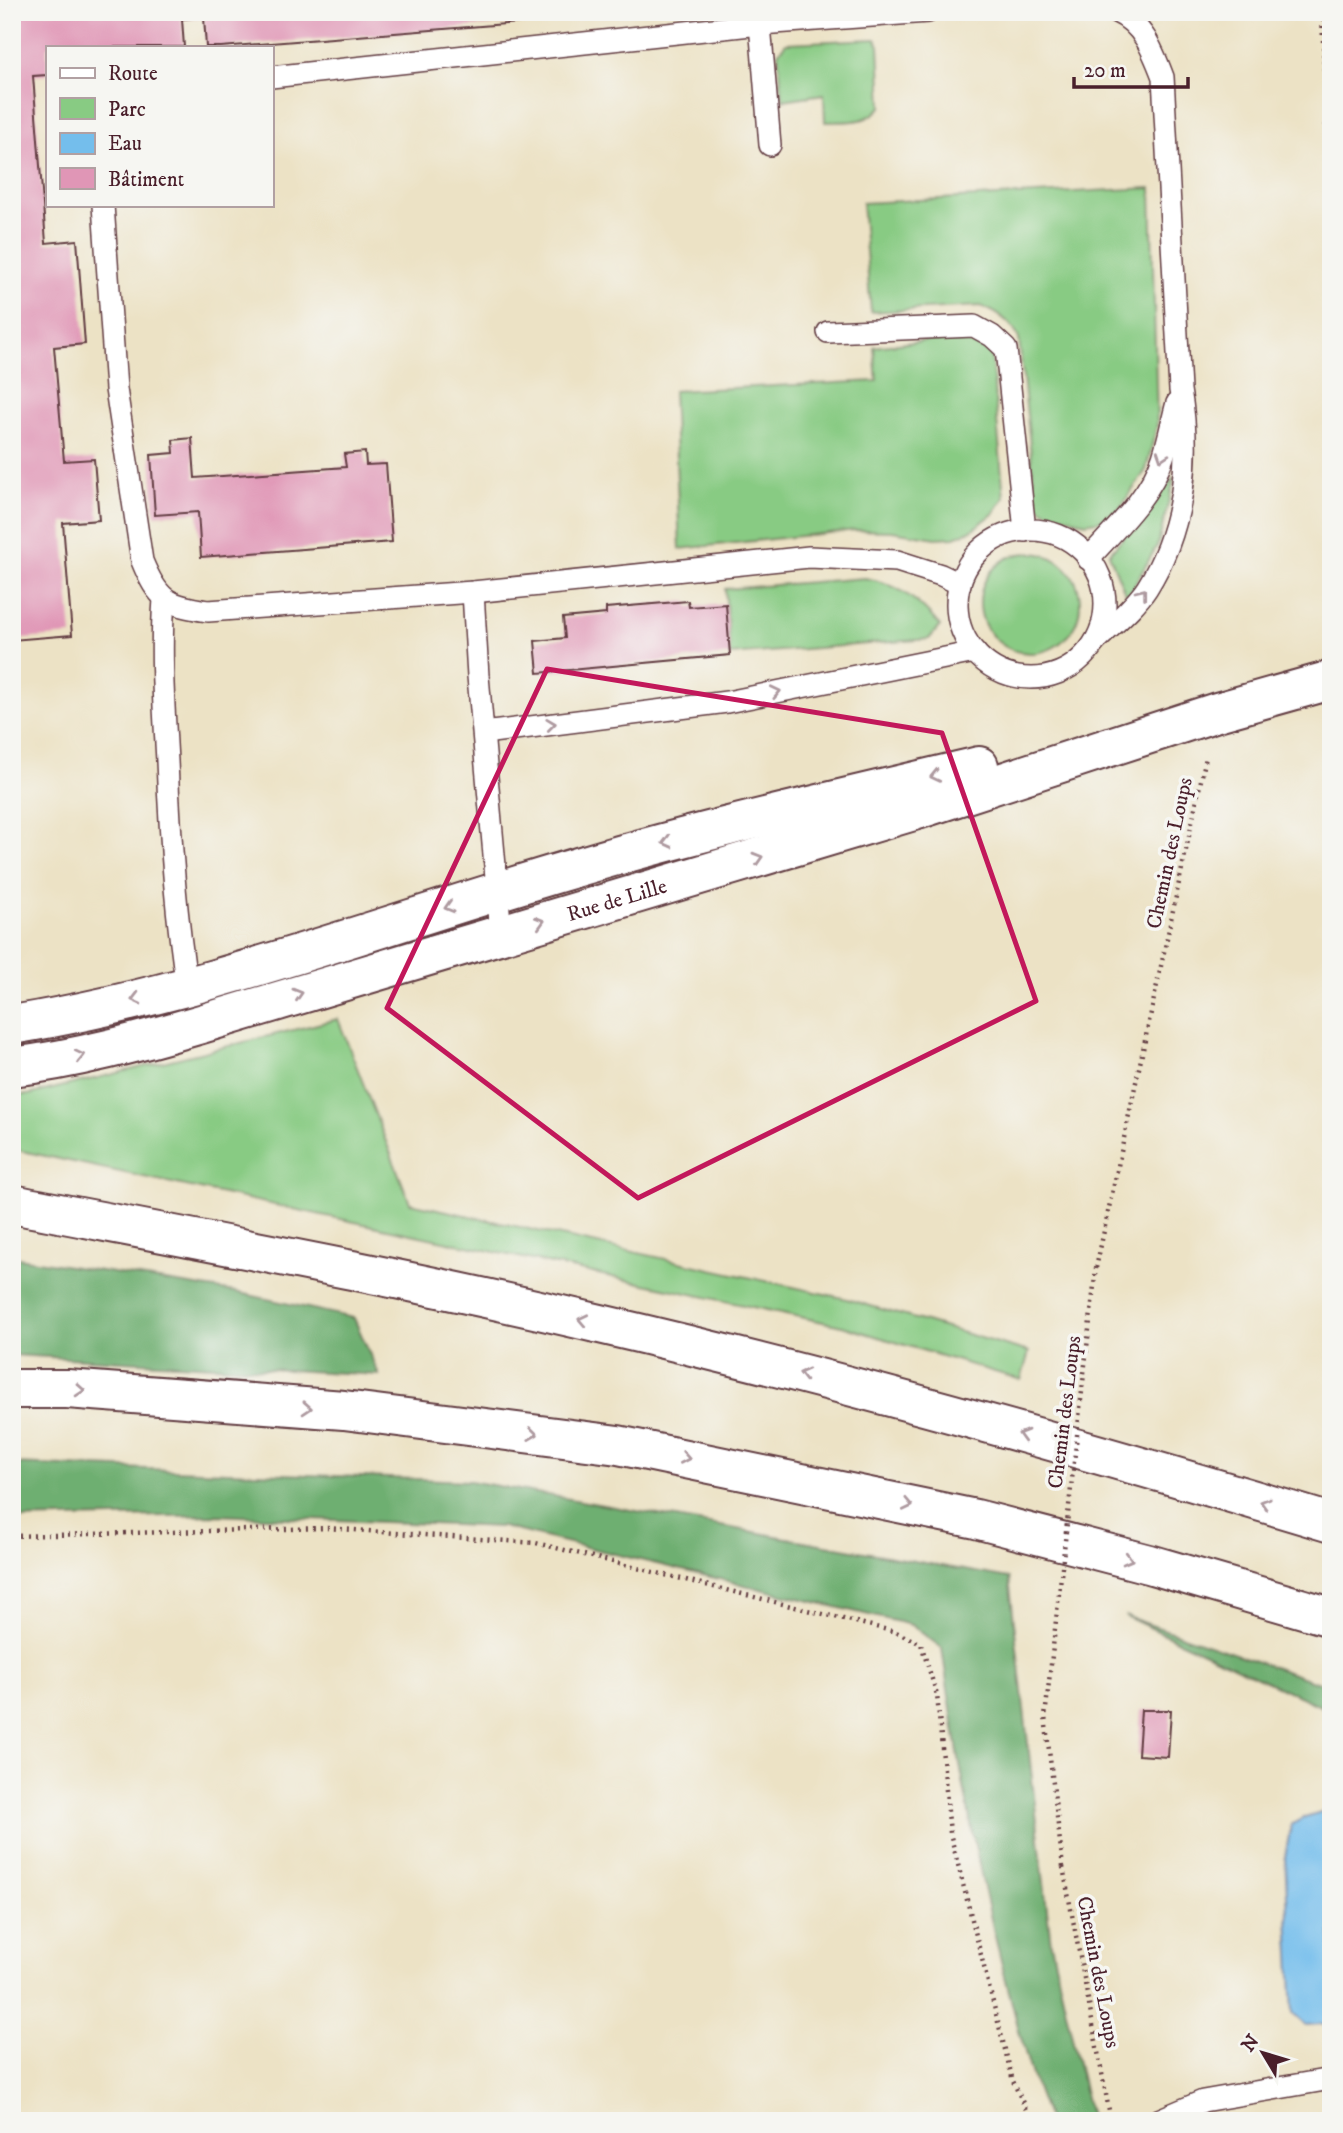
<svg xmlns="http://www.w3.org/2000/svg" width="1343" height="2133" font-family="'IM FELL DW Pica',serif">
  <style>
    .green { fill: #88cb83; stroke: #697557; stroke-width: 2 }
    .forest { fill: #6eaf71; stroke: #5c674e; stroke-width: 2 }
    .water { fill: #74beec; stroke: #5f6e8c; stroke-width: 2 }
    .building { fill: #e096b6 }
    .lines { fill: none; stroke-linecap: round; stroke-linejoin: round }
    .service-casing { stroke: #623c42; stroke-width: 24 }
    .secondary-casing { stroke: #623c42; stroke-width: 42 }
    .motorway-casing { stroke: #623c42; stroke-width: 42 }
    .path { stroke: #623c42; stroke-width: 4.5; stroke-dasharray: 2 5; stroke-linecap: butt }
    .service { stroke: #fff; stroke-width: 21 }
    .secondary { stroke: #fff; stroke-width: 38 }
    .motorway { stroke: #fff; stroke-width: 38 }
    .path-bridge { stroke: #623c42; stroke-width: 4.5; stroke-dasharray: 2 5; stroke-linecap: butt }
    .oneway { stroke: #ae9aa0 }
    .marked { fill: none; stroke: #c2185b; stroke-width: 5; stroke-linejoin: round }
    .labels { text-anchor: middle; stroke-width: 7; stroke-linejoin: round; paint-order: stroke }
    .street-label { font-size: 21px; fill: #4a1f2b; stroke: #f6f6f2 }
  </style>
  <rect width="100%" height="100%" fill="#f6f6f2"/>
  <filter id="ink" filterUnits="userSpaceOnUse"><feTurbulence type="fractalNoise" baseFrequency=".0143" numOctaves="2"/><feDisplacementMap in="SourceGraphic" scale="14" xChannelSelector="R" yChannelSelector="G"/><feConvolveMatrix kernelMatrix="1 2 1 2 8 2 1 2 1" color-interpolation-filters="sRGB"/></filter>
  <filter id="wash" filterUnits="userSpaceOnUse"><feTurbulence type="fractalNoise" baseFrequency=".00686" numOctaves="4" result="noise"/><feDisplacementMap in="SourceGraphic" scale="28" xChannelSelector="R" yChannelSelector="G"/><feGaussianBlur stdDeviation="1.57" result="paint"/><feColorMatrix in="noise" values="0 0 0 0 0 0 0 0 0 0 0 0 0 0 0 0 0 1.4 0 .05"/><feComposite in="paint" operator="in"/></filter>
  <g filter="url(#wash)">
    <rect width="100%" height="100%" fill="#ece2c5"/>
    <g class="green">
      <path d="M876,39L879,46L882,106C866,125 848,121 825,122L824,94L783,100L778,53L786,43Z"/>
      <path d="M1151,188L1157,425L1146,470L1120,508L1102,520L1086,523L1043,510L1036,502L1019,339C1012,321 997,312 980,306L871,312L862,203Z"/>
      <path d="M972,335L986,345L991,353L1004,498L993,514L972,530L955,537L936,538L892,531L856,530L680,549L673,391L877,381L874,347Z"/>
      <path d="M1175,476L1158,544L1130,593H1125L1109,554Z"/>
      <circle cx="1030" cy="603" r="50"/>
      <path d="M865,578C898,583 919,601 940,626L929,639L730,655L725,589Z"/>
      <path d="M338,1019L410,1203L843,1298L1029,1352L1021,1380L842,1326L12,1149V1095H28Z"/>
    </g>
    <g class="forest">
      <path d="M12,1257L235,1292L354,1318L379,1375L12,1355Z"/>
      <path d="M12,1464L470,1481L1009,1578L1051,1944L1091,2121H1049C1030,2078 1020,2033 1008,1988C978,1875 958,1763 942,1648L911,1625L502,1527L217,1515L12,1519Z"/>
      <path d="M1125,1616L1331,1687V1711Z"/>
    </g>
    <path class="water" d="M1324,1811L1331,1814V2028L1321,2024L1306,2025L1293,2013L1285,1857L1291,1825L1305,1817Z"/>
    <g id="blocks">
      <g class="building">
        <path d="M12,12L586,14L519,23L221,47H206L204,17L182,19L184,47H47V75L33,76L46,243L77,240L85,344L54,347L64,461L94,459L99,520L63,523L72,635L12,640Z"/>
        <path d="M192,438L195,478L346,467L344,454L365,452L366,465L386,464L392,542L201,557L198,512L155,515L151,455L174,453L173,440Z"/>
        <path d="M688,601L689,607L726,604L730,655L538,673L535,641L565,638L563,618L606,614V608Z"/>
        <path d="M1141,1710H1171L1168,1757L1138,1755Z"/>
      </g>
    </g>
  </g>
  <g filter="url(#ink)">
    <use href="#blocks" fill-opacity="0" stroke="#623c42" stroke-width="2"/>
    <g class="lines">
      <defs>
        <g id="service">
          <path d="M759,12L760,24L928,12"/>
          <path d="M271,77L760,24L770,145"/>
          <path d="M103,205L116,389L142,561C158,600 167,605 208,611L473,592L809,557L897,561L941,575L960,584"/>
          <path d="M828,332L974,326L992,336L1006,349L1025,531"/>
          <circle cx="1031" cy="604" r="74"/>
          <path d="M1088,559C1116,528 1150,497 1163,457C1169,439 1172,420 1177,403"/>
          <path d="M473,592L478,676L501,933"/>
          <path d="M164,599C160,653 164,707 167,761C170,836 175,911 187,986"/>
          <path d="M1095,642C1112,625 1134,608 1147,588C1184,529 1192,457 1180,390L1163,77C1153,51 1143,24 1116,12"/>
          <path d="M484,733L727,702L975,652"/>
          <path d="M1156,2121L1203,2101L1331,2079"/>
        </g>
        <g id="secondary">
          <path d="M12,1025C202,994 384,924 568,870C704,829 842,799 979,766"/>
          <path id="s1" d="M12,1067C77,1059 139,1042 201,1024L917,810L1217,712L1331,680"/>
        </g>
        <g id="motorway">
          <path d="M12,1204C209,1242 406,1278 600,1324C846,1381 1089,1450 1331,1523"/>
          <path d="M12,1389H67L344,1410L618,1445L976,1519L1149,1564L1331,1617"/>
        </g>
      </defs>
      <use href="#service" class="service-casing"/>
      <use href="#secondary" class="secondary-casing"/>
      <use href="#motorway" class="motorway-casing"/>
      <g class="path">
        <path d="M1322,12L1331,265"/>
        <path d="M1096,1268L1206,757"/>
        <path d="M12,1536L327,1528L536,1543L896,1632L921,1644L937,1695L950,1833L1013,2081L1031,2121"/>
        <path d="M1063,1867L1111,2121"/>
      </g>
      <use href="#service" class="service"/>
      <use href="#secondary" class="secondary"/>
      <use href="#motorway" class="motorway"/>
      <path class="path-bridge" d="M1063,1867L1045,1717L1096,1268"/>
    </g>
    <defs><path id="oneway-chevron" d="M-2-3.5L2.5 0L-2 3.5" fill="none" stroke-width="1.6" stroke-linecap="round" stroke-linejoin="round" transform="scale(1.75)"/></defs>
    <g class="oneway">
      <use href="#oneway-chevron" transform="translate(1162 456) rotate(109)"/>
      <use href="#oneway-chevron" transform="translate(1142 593) rotate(-52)"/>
      <use href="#oneway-chevron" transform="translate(776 692) rotate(-12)"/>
      <use href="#oneway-chevron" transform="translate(551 724) rotate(-7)"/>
      <use href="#oneway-chevron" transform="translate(935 776) rotate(167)"/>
      <use href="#oneway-chevron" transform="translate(667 842) rotate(166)"/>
      <use href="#oneway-chevron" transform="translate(758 858) rotate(-17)"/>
      <use href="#oneway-chevron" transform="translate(449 907) rotate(163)"/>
      <use href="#oneway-chevron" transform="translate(540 922) rotate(-16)"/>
      <use href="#oneway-chevron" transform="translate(298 994) rotate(-17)"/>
      <use href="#oneway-chevron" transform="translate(136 999) rotate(166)"/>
      <use href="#oneway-chevron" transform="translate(80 1056) rotate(-13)"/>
      <use href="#oneway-chevron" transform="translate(583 1320) rotate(-168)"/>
      <use href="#oneway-chevron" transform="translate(804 1374) rotate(-166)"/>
      <use href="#oneway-chevron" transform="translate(80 1390) rotate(4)"/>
      <use href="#oneway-chevron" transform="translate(307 1408) rotate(4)"/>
      <use href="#oneway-chevron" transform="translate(533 1434) rotate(7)"/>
      <use href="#oneway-chevron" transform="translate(1023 1435) rotate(-164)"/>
      <use href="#oneway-chevron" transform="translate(685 1458) rotate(11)"/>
      <use href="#oneway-chevron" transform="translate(1265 1503) rotate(-163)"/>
      <use href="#oneway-chevron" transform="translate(908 1505) rotate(12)"/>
      <use href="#oneway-chevron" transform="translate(1128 1559) rotate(15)"/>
    </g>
  </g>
  <path class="marked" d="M547,669L942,733L1036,1001L638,1198L387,1008Z"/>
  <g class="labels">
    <g class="street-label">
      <text transform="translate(1169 853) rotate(-78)" y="7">Chemin des Loups</text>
      <text dy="7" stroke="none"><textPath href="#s1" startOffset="628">Rue de Lille</textPath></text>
      <text transform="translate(1064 1412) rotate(-83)" y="7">Chemin des Loups</text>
      <text transform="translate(1099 1972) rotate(79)" y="7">Chemin des Loups</text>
    </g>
  </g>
  <rect width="1343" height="2133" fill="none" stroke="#f6f6f2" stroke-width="42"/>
  <rect x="46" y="46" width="228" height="161" fill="#f6f6f2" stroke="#b1a0a2" stroke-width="2"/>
  <rect x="60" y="68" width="35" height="10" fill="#ffffff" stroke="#b1a0a2" stroke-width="2"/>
  <text x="108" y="80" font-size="21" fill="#4a1f2b">Route</text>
  <rect x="60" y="98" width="35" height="21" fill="#88cb83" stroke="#b1a0a2" stroke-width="2"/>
  <text x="108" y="116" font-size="21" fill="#4a1f2b">Parc</text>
  <rect x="60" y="133" width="35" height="21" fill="#74beec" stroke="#b1a0a2" stroke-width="2"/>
  <text x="108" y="150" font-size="21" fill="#4a1f2b">Eau</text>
  <rect x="60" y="168" width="35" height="21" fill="#e096b6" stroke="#b1a0a2" stroke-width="2"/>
  <text x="108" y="186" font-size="21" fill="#4a1f2b">Bâtiment</text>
  <g transform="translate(1263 2053) rotate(308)" stroke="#f6f6f2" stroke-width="5" paint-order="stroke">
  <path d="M0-5L12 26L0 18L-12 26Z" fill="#4a1f2b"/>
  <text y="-10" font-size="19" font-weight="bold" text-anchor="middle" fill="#4a1f2b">N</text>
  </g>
  <path d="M1074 77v10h114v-10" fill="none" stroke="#4a1f2b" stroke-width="3.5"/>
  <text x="1084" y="77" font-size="21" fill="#4a1f2b" stroke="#f6f6f2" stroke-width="5" paint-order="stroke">20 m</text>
</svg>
